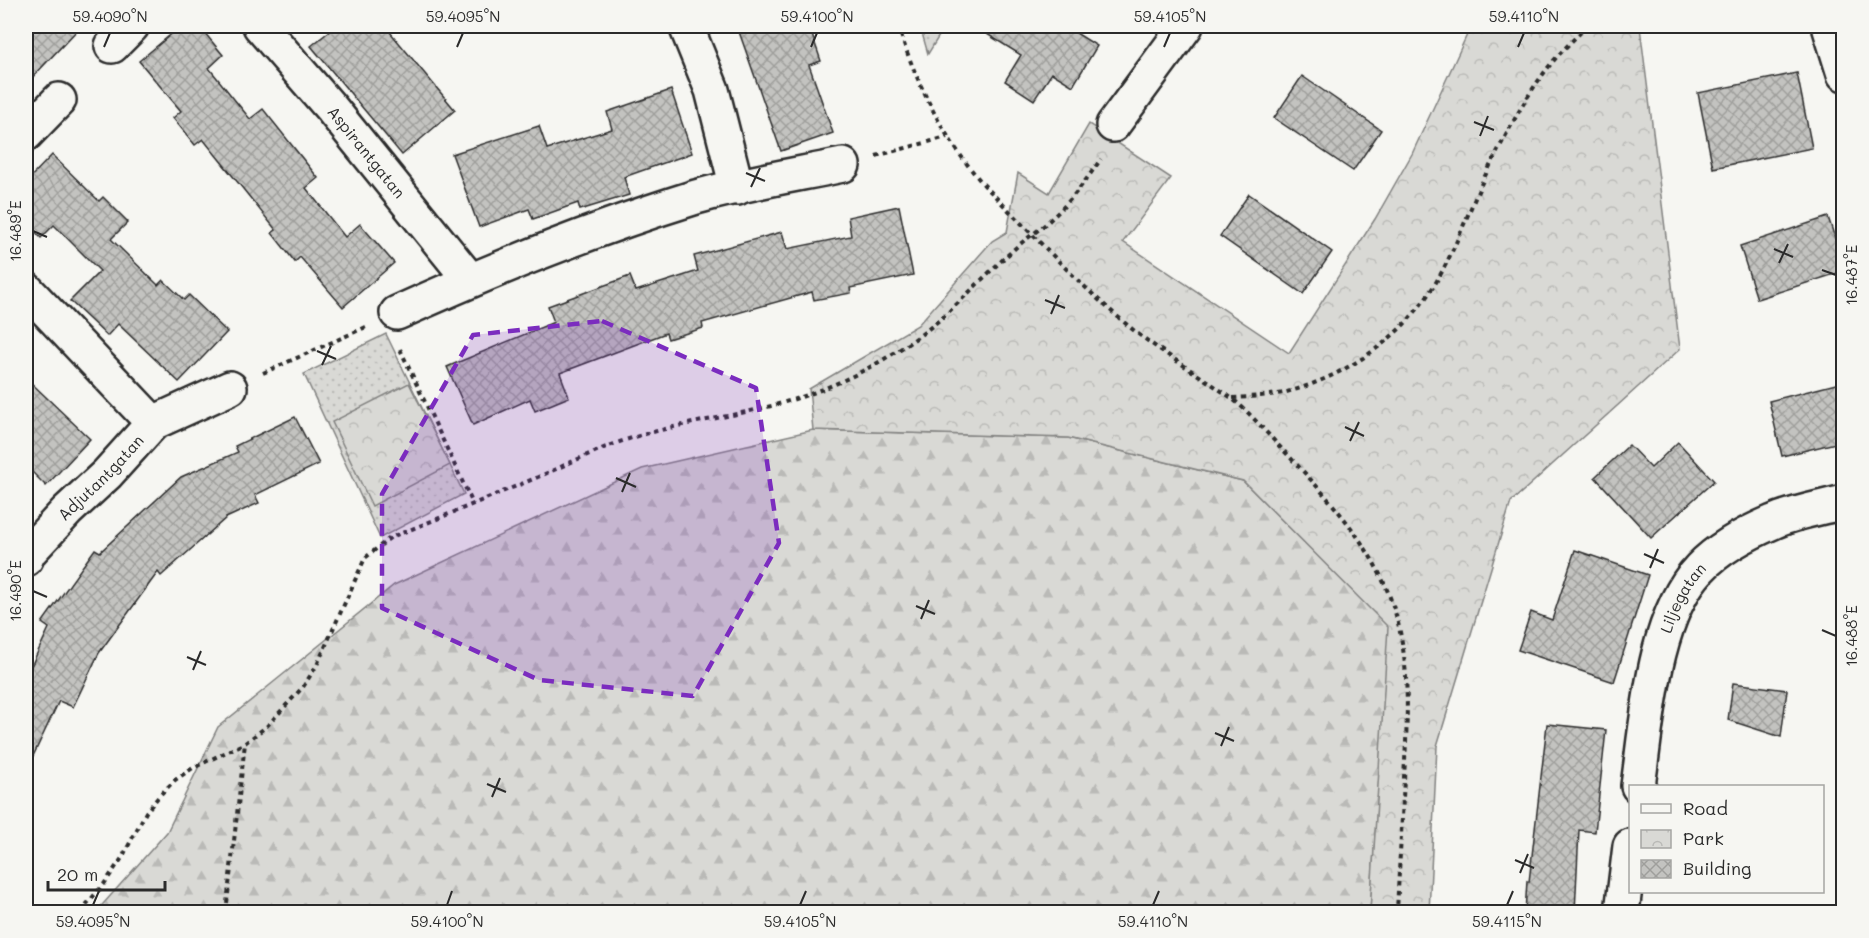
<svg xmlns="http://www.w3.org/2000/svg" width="1869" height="938" font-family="Mali,sans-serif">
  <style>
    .grass { fill: url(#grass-dots); stroke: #828280; stroke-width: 1.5 }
    .forest { fill: url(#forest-firs); stroke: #828280; stroke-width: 1.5 }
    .park { fill: url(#park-crowns); stroke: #828280; stroke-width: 1.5 }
    .building { fill: url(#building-cross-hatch); stroke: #2b2b2b; stroke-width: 1.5 }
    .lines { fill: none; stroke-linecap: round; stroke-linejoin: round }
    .minor-casing { stroke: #2b2b2b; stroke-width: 38 }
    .path { stroke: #2b2b2b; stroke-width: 4; stroke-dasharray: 4.5 4.5; stroke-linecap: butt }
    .minor { stroke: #f6f6f2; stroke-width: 33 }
    .marked { fill: #7b2cbf; fill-opacity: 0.2; stroke: #7b2cbf; stroke-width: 4.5; stroke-dasharray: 12 8; stroke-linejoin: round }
    .ticks { fill: none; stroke: #2b2b2b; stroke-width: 2 }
    .labels { text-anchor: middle; stroke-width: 4.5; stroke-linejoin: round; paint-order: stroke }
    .street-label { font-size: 16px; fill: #2b2b2b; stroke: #f6f6f2 }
    .neatline { fill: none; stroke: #2b2b2b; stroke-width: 2 }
    .ticks-label { font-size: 15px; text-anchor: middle; fill: #2b2b2b }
  </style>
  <defs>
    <pattern id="grass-dots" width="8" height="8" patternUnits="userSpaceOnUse" patternTransform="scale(1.5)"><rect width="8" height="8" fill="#d9d9d5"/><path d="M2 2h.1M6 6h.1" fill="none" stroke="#babab7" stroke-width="1.8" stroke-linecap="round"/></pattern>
    <pattern id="forest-firs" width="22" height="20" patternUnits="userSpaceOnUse" patternTransform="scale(1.5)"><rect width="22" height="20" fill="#d9d9d5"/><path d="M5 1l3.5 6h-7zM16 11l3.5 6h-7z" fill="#babab7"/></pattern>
    <pattern id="park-crowns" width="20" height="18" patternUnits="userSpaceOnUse" patternTransform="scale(1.5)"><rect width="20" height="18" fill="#d9d9d5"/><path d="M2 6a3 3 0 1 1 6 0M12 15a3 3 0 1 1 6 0" fill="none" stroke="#babab7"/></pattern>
    <pattern id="building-cross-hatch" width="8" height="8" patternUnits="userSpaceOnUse" patternTransform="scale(1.5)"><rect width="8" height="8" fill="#c3c3c0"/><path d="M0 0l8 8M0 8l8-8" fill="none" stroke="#9f9f9c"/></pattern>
  </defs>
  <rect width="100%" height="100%" fill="#f6f6f2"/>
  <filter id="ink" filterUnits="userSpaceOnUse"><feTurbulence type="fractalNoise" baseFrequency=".0167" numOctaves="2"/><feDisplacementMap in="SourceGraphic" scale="12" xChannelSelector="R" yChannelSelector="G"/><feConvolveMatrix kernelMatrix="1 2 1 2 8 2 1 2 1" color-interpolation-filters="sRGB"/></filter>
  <g filter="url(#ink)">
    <g class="grass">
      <path d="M920,26H945L928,54Z"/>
      <path d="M386,334L464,494L380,538L304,374Z"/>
    </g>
    <path class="forest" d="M813,430L1068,438L1243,481L1389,627L1370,912H96L167,832L218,727L394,585L642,469Z"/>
    <g class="park">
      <path d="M1471,26H1644L1640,27L1680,349L1511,502L1437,746L1429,912H1370L1388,627L1243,481L1068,438L813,430L809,389L918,325L992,241L1007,232L1018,173L1049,193L1089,124L1171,178L1123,242L1289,353L1375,219L1412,154Z"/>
      <path d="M409,383L450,465L372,506L332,422Z"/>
    </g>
    <g class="building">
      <path d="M26,26H81L26,84Z"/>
      <path d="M181,26H199L223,55L209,68L250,119L263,109L318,178L306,188L345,237L360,224L394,263L343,307L300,257L295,262L272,233L276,230L203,139L195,145L173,118L181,111L139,61Z"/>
      <path d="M336,26H385L455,110L402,155L311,46Z"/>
      <path d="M737,26H809L821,61L809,65L833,133L781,151Z"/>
      <path d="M974,26H1065L1097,46L1073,86L1052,73L1034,100L1005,81L1021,55Z"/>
      <path d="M1797,73L1812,148L1713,168L1698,93Z"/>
      <path d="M1302,76L1381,130L1353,171L1274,118Z"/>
      <path d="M671,90L692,153L624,177L629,195L580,210L578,203L533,219L529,209L479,227L452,154L539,126L547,149L612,129L607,112Z"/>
      <path d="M52,155L99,201L103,197L128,222L111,239L158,285L163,280L184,300L189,295L227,332L179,382L118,324L107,336L70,301L100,271L54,225L41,238L26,222V182Z"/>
      <path d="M1249,194L1332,252L1303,294L1220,236Z"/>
      <path d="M899,206L913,275L850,288L851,293L814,300L812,292L702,323L703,328L668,339L666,333L560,373L569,397L535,411L530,399L473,425L447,367L554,322L548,306L630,276L636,291L698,271L694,256L782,232L787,249L851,236L848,217Z"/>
      <path d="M1828,217L1844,265V271L1757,299L1740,246Z"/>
      <path d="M26,378L90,439L46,486L26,466Z"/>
      <path d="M1844,382V441L1782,456L1769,401Z"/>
      <path d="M295,417L319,464L255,495L259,503L226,518L161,576L158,572L99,653L73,707L59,701L26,771V677L49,628L42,623L95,549L100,552L181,477L238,452L235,446Z"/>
      <path d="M1678,442L1714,481L1651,538L1595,477L1629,445L1651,468Z"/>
      <path d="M1575,550L1648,575L1614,682L1518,650L1531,612L1552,620Z"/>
      <path d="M1733,683L1787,690L1781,737L1728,720Z"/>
      <path d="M1547,724L1606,730L1595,832L1579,830L1575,912H1525L1527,881L1529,882Z"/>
    </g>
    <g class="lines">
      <defs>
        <g id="minor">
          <path id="s1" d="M260,26L331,108L470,280"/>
          <path d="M686,26L712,90L737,188"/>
          <path d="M1829,26L1844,74"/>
          <path d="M112,46L132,26"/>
          <path d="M1113,125L1186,26"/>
          <path d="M26,134L59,100"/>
          <path d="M26,289L153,423"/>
          <path d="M397,313C494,269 593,229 696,197C744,183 795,175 843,165"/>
          <path id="s2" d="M26,559L29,552L67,511L107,474L153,423L230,388"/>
          <path id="s3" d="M1638,786C1647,723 1653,617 1700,568C1719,548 1747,533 1773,522C1795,512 1821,508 1844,502"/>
          <path d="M1622,912L1630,846"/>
        </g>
      </defs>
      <use href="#minor" class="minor-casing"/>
      <g class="path">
        <path d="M898,26C917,85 943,138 984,185C1034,236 1082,288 1137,333C1167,356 1200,375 1230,397C1251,413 1267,434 1285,452C1335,505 1385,558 1400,632C1410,680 1407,728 1404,777C1402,822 1399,867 1397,912"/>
        <path d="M876,156L947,137"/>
        <path d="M400,349L473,504"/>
        <path d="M263,373L366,327"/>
        <path d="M1233,398C1249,397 1267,396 1283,393C1337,380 1393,345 1425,299C1453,261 1469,206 1491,164C1507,133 1523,101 1544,73C1556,56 1572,41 1587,26"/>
        <path d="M80,912L104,884L122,858L146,812L160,795L175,780L193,768L245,743L267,726L303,687L317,665L365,558L391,537C441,518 490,497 538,477C563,466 588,454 614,444C674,422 738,418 798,398C848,382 897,355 937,322C963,300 985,275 1010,253C1023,240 1039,231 1052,218C1071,201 1086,180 1101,159"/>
        <path d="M226,912L245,743"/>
      </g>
      <use href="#minor" class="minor"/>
    </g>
  </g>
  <path class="marked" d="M602,321L756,388L779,543L693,696L539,680L382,608V494L473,335Z"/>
  <path class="ticks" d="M104,47L110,33M457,47L463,33M811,47L817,33M1164,47L1170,33M1518,47L1524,33M1474,122L1494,130M1480,136L1488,116M746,173L765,181M751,187L760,168M33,231L47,237M1774,249L1793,257M1779,263L1788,244M1822,270L1836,275M1045,300L1065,308M1051,314L1059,295M317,351L336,359M322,365L331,346M1345,427L1364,436M1350,441L1359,422M616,478L636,487M622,492L630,473M1644,554L1664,563M1650,568L1658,549M33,591L47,597M916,606L935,614M921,619L929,600M1822,630L1836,636M187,657L206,665M193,670L201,651M1215,733L1234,741M1221,746L1229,727M487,784L506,792M492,797L500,778M1515,860L1534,868M1520,873L1528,854M93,905L99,891M447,905L452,891M800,905L806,891M1153,905L1159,891M1507,905L1513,891"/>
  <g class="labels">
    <g class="street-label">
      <text dy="6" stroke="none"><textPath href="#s1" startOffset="165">Aspirantgatan</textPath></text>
      <text dy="6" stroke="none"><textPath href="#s2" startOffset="111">Adjutantgatan</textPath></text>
      <text dy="6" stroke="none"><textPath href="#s3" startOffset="195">Liljegatan</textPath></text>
    </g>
  </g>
  <rect width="1869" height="938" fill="none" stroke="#f6f6f2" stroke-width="66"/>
  <rect x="1629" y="785" width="195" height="108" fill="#f6f6f2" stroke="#a5a5a2" stroke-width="1.5"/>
  <rect x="1641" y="804" width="30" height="9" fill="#f6f6f2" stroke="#a5a5a2" stroke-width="1.5"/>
  <text x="1683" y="815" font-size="18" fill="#2b2b2b">Road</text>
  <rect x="1641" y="830" width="30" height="18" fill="url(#park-crowns)" stroke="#a5a5a2" stroke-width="1.5"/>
  <text x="1683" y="845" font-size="18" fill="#2b2b2b">Park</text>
  <rect x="1641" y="860" width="30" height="18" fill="url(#building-cross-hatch)" stroke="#a5a5a2" stroke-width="1.5"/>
  <text x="1683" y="875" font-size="18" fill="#2b2b2b">Building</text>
  <path d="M48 881v9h117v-9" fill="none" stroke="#2b2b2b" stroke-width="3"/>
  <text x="57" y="881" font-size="18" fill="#2b2b2b" stroke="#f6f6f2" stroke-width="4.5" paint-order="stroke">20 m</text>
  <rect x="33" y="33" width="1803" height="872" class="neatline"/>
  <g class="ticks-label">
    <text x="110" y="22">59.4090°N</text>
    <text x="463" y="22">59.4095°N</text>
    <text x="817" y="22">59.4100°N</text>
    <text x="1170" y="22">59.4105°N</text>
    <text x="1524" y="22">59.4110°N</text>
    <text transform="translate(16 231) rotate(-90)" y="5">16.489°E</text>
    <text transform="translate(1852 275) rotate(-90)" y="5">16.487°E</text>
    <text transform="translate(16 591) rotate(-90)" y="5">16.490°E</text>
    <text transform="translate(1852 636) rotate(-90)" y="5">16.488°E</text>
    <text x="93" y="927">59.4095°N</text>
    <text x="447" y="927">59.4100°N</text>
    <text x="800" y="927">59.4105°N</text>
    <text x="1153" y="927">59.4110°N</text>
    <text x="1507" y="927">59.4115°N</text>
  </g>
</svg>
